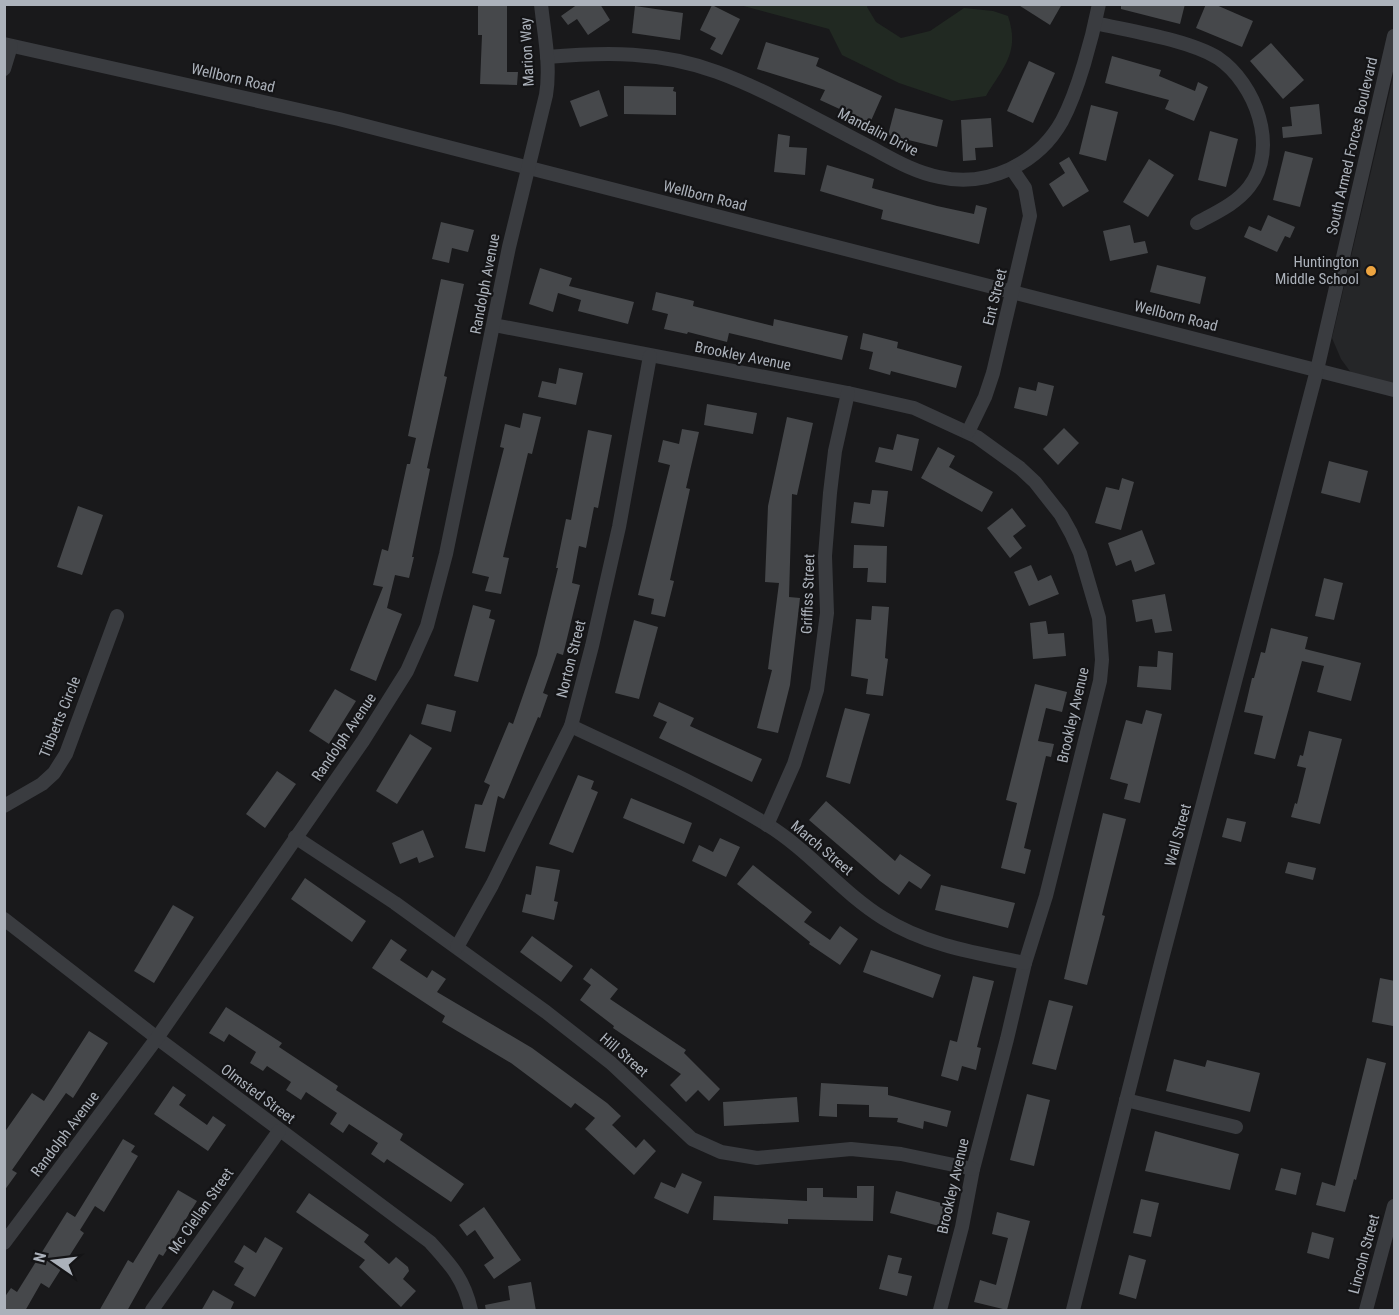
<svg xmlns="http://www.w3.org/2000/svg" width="1399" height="1315" font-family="'Roboto Condensed',sans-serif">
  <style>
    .built { fill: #252628 }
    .green { fill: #212922 }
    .building { fill: #46484b }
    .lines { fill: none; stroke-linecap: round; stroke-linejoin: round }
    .minor { stroke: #3a3c40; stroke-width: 14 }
    .poi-dot { fill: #eda440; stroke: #141416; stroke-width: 2 }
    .labels { text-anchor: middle; stroke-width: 4.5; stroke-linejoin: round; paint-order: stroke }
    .street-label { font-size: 15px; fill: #acb2bb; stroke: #141416 }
    .poi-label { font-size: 15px; fill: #acb2bb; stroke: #141416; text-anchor: end }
  </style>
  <rect width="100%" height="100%" fill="#19191b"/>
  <path class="built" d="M1394,73V384L1352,374L1341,359L1332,338Z"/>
  <path class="green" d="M740,5H868L867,7L876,22L901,38L930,31L964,8L993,11L1008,16C1020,52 1004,66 986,96L952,101L899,83L842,55L829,29Z"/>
  <g class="building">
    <path d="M478,4H507V72H518L517,85L480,84L482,35H478Z"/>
    <path d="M578,4H600L610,20L588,35L577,19L568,25L561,16Z"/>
    <path d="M1017,4H1062L1050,25Z"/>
    <path d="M1121,4H1185L1180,24L1121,9Z"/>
    <path d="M1206,4H1214L1253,21L1242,47L1196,28Z"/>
    <path d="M712,5L740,19L722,55L710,49L716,38L700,30Z"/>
    <path d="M635,6L683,13L680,40L632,33Z"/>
    <path d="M766,42L819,58L816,66L882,96L870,123L820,100L825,90L757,69Z"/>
    <path d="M1271,43L1304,80L1283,99L1250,61Z"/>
    <path d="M1112,56L1161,70L1159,76L1195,91L1198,82L1208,87L1194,121L1165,109L1169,100L1105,83Z"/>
    <path d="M1029,61L1055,73L1033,123L1007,111Z"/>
    <path d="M624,86L674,87L673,91L676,92V115L624,114Z"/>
    <path d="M599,90L608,116L580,127L570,101Z"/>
    <path d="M1319,104L1322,134L1283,138L1282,127L1292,126L1290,107Z"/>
    <path d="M1091,105L1118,112L1106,161L1079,154Z"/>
    <path d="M895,108L943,120L937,147L888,135Z"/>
    <path d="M991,118L993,147L975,148L976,160L963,161L961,120Z"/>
    <path d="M1210,131L1238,139L1226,187L1198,180Z"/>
    <path d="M778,134L790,136L789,147L807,148L805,175L774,172Z"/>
    <path d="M1285,151L1313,158L1300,207L1273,200Z"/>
    <path d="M1069,157L1089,191L1063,207L1049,184L1065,173L1059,163Z"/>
    <path d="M1149,159L1174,175L1148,217L1123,202Z"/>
    <path d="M827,165L874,179L872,188L937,206L974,214L976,205L987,208L979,244L881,219L883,210L820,191Z"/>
    <path d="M1268,215L1295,227L1290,238L1285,236L1277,252L1244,237L1249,226L1261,231Z"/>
    <path d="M441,222L474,230L468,252L452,248L449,263L432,259Z"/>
    <path d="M1130,225L1134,243L1145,241L1148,253L1110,261L1103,231Z"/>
    <path d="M1157,265L1206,277L1200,304L1150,292Z"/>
    <path d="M540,268L572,278L569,286L634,302L628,324L578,311L581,300L558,293L553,312L529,304Z"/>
    <path d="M441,279L464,284L444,376L447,377L427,468L430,469L412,557H414L409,578L395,575L387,608L402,614L376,681L350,670L383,587L373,585L382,549L388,551L407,464H410L416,438L408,436Z"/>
    <path d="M656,292L694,301L693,306L773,326L774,319L848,336L842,360L729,333L727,342L688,332L687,334L664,329L668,314L652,310Z"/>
    <path d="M863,333L898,342L897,348L962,366L956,388L891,371L890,375L869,369L873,352L860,349Z"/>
    <path d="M559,368L583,373L576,405L538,397L542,381L556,384Z"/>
    <path d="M1038,382L1054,386L1047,416L1014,408L1019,387L1036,391Z"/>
    <path d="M707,404L757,413L753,434L704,425Z"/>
    <path d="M523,413L541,417L532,454L528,453L503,557L509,558L501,594L485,591L489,577L472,573L504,448L500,447L505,424L520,428Z"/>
    <path d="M787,417L813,423L797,495L792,494L789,597L800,598L790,685L778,733L757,728L772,670L768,669L779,583L765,582L768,506Z"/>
    <path d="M1064,428L1079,443L1058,465L1043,449Z"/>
    <path d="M682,429L699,432L686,488L690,489L670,580L674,581L665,617L651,614L654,599L638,595L670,465L658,462L663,440L679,444Z"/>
    <path d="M588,430L612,435L598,508L594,507L586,548L579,546L572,583L580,585L563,655L557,653L543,693L548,695L540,718L538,717L504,799L498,796L485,852L465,848L475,804L482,805L490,785L484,782L509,722L513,724L537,655L558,568H556L566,519L571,520Z"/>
    <path d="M897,434L919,439L912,471L875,462L879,447L893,450Z"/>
    <path d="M938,447L955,456L949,467L993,492L982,512L921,478Z"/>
    <path d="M1329,461L1368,471L1360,503L1321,493Z"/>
    <path d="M1122,478L1134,482L1121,530L1095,523L1106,487L1119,490Z"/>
    <path d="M872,490L888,491L884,527L851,523L854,502L870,504Z"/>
    <path d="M78,506L103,515L82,575L57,567Z"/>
    <path d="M1012,508L1026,526L1013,536L1022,548L1010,558L987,528Z"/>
    <path d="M1142,530L1155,564L1135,572L1131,560L1116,566L1108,543Z"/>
    <path d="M854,545L887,546L886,583L867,582L868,568H853Z"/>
    <path d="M1031,565L1038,581L1051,575L1059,594L1029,606L1014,572Z"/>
    <path d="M1324,578L1343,583L1334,620L1315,616Z"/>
    <path d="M1165,594L1172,631L1155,633L1152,619L1136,622L1132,600Z"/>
    <path d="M473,605L491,610L489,618L495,620L478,682L454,676Z"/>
    <path d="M872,606L889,607L885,658L888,659L883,696L866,694L868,679L851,676L856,619L871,620Z"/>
    <path d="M634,620L658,627L639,699L615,693Z"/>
    <path d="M1046,621L1048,634L1064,633L1066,656L1033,659L1030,623Z"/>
    <path d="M1271,628L1308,637L1305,649L1361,663L1351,701L1317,692L1324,666L1302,661L1275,759L1254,754L1263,716L1244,712L1252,678H1254L1261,652L1265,653Z"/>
    <path d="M1158,651L1173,653L1171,690L1137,687L1139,666L1157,667Z"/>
    <path d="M1035,684L1067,692L1062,712L1046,708L1038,741L1054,744L1051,757L1046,756L1024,848L1031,850L1025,874L1001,868L1017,803L1006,800Z"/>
    <path d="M335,689L356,701L329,744L309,731Z"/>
    <path d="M659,702L694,718L690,726L762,759L752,782L659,738L667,722L653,716Z"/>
    <path d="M427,704L456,711L451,732L421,724Z"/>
    <path d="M845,708L870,714L850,784L826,777Z"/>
    <path d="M1146,710L1162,714L1140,803L1124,799L1128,784L1110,779L1126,720L1142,724Z"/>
    <path d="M1309,731L1342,739L1320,824L1291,817L1295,803L1297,804L1306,768L1297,766L1300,755L1303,756Z"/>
    <path d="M410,734L432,748L397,804L376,791Z"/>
    <path d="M277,771L296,784L265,828L246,814Z"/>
    <path d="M578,775L594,781L591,789L598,792L573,853L549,844Z"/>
    <path d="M631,798L692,823L684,844L623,818Z"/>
    <path d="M826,801L895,861L900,854L931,875L921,889L909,881L899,895L880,881L809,820Z"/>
    <path d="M1103,813L1126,819L1102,915L1105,916L1087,985L1064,979Z"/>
    <path d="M1227,818L1246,822L1241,842L1222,837Z"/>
    <path d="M423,830L434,857L419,863L417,857L400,864L392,843Z"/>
    <path d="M720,838L740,847L726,877L692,861L699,845L713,852Z"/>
    <path d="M1288,862L1316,868L1313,880L1285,873Z"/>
    <path d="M753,865L812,912L804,922L830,940L840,926L858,939L840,965L809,944L810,942L737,884Z"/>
    <path d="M536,866L560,870L554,901L558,902L554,920L522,912L526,894L531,895Z"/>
    <path d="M305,878L366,921L352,942L291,899Z"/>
    <path d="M941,885L1015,903L1008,928L935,910Z"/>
    <path d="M173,905L194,917L154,983L134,971Z"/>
    <path d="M532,936L573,966L561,982L520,952Z"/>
    <path d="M391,939L407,950L400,960L427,978L432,970L446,979L437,992L532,1048L607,1103L621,1116L612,1125L636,1148L644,1139L656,1151L634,1175L585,1129L595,1118L575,1103L571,1108L511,1063L442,1022L445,1016L372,968Z"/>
    <path d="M871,950L941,975L933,998L863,972Z"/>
    <path d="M591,968L618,989L610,999L686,1050L684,1053L720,1089L709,1101L698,1090L686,1102L670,1085L681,1074L613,1028L614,1026L580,1000L591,985L583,979Z"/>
    <path d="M973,976L994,981L977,1047L981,1048L976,1070L962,1066L958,1081L941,1076L950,1040L957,1042Z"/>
    <path d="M1380,978L1395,981L1393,1026L1372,1022Z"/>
    <path d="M1049,1000L1073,1006L1056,1070L1032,1064Z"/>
    <path d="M226,1007L282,1043L279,1047L338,1086L336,1090L403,1134L400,1140L464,1184L451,1202L387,1159L384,1163L371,1154L378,1143L349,1124L343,1133L330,1124L337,1113L306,1092L301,1100L286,1090L291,1082L267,1066L263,1071L250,1063L256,1052L229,1034L224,1042L209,1033Z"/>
    <path d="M89,1031L108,1043L73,1098L66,1093L12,1170L17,1173L4,1191V1133L32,1093L44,1101Z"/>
    <path d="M1367,1058L1386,1063L1356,1180L1354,1179L1345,1212L1316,1205L1322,1182L1335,1186Z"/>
    <path d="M1174,1059L1205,1067L1207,1060L1260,1073L1250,1112L1166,1091Z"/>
    <path d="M821,1083L888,1087V1095L951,1111L947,1127L924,1121L923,1129L897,1122L898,1118L869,1117V1105L837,1104V1117L819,1116Z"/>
    <path d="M173,1086L186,1095L179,1105L207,1125L213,1116L226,1125L208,1151L154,1114Z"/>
    <path d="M1027,1094L1050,1100L1034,1166L1010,1160Z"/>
    <path d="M797,1097L799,1122L724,1126L723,1102Z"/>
    <path d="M1155,1131L1239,1154L1230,1190L1145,1171Z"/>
    <path d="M123,1139L135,1146L131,1152L138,1156L104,1212L95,1206L80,1230L84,1233L49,1288L41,1283L25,1311H4V1298L11,1288L17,1292L67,1212L75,1217Z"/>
    <path d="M1281,1168L1301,1173L1296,1195L1275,1190Z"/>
    <path d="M682,1173L702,1182L688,1214L654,1198L661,1182L675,1188Z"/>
    <path d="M857,1186H874L873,1221L788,1219V1224L713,1220L714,1196L807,1201V1188H823V1197L857,1198Z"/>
    <path d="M178,1190L197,1201L163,1256L159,1254L127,1311H99L128,1260L133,1263Z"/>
    <path d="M896,1191L945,1204L939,1226L890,1213Z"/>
    <path d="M309,1193L369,1235L364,1242L389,1264L396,1257L408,1267L409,1271L403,1279L416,1291L401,1307L359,1267L365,1260L296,1212Z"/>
    <path d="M1141,1199L1159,1203L1151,1237L1133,1233Z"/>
    <path d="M484,1207L521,1260L494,1279L484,1265L494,1258L475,1230L467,1236L459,1225Z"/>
    <path d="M997,1212L1030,1221L1007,1310L974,1302L980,1280L996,1285L1008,1238L992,1234Z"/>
    <path d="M1312,1232L1334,1238L1329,1259L1307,1253Z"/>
    <path d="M265,1237L283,1248L255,1297L234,1285L244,1268L234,1262L244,1245L256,1253Z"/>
    <path d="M888,1255L902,1258L898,1273L912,1276L907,1296L879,1289Z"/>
    <path d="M1129,1255L1146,1260L1136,1299L1119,1294Z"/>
    <path d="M531,1282L536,1311H486L485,1305L510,1300L508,1286Z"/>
    <path d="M213,1290L234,1302L230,1311H201Z"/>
  </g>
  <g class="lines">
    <g class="minor">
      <path d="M1095,23C1130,31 1189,40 1218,58C1255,83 1280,148 1249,187C1236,204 1215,213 1197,223"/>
      <path d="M4,44L339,119L1394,390"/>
      <path d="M547,57C606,52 660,51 717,72C769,91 819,121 868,146C891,158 913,172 939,177C987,188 1038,164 1062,121C1078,91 1092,39 1099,4"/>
      <path d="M4,69L11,46"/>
      <path d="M494,325L848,393L914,408L977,437L1020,468L1035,482L1061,515L1071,533L1080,553L1099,618L1102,660L1100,681L1046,896L1025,963L1007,1039L973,1169L962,1227L940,1310"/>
      <path d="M968,432L985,397L993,373L1030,216L1025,188L1012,169"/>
      <path d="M571,726C636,757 704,786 766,824C809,850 840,891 883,918C925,945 976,953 1025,963"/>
      <path d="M4,806L42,784L54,773L66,754L117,616"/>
      <path d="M767,825L794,764L817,690L827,613L825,556L830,493L835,451L848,393"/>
      <path d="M295,837L395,903L546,1012L611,1063L692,1139L721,1152L757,1158L851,1149L901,1154L973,1169"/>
      <path d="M4,919L157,1038L430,1242C451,1265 464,1279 471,1310"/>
      <path d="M457,947L492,885L571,726L592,646L619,527L650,356"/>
      <path d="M1126,1100L1236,1127"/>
      <path d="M4,1243L157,1038L363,741L407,671L427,626L446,554L509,247L546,95C551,65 544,34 541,4"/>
      <path d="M152,1310L279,1131"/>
      <path d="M1073,1310L1162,959L1317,370L1394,36"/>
      <path d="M1366,1310L1394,1206"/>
    </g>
  </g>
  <circle class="poi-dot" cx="1371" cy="271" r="6"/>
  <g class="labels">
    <g class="street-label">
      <text transform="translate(527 52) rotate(-93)" y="5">Marion Way</text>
      <text transform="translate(233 78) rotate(13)" y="5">Wellborn Road</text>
      <text transform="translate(878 132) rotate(27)" y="5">Mandalin Drive</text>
      <text transform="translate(1352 146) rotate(-77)" y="5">South Armed Forces Boulevard</text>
      <text transform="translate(705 196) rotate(14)" y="5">Wellborn Road</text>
      <text transform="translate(485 284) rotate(-79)" y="5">Randolph Avenue</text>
      <text transform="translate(995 297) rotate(-76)" y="5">Ent Street</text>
      <text transform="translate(1176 316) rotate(14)" y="5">Wellborn Road</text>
      <text transform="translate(743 356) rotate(11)" y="5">Brookley Avenue</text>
      <text transform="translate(808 594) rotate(-88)" y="5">Griffiss Street</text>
      <text transform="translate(571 659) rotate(-76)" y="5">Norton Street</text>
      <text transform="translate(1073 715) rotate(-77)" y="5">Brookley Avenue</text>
      <text transform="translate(60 717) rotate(-68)" y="5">Tibbetts Circle</text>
      <text transform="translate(344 737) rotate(-56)" y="5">Randolph Avenue</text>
      <text transform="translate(1178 835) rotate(-75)" y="5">Wall Street</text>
      <text transform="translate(822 848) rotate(40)" y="5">March Street</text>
      <text transform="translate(624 1055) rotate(41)" y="5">Hill Street</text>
      <text transform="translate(258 1094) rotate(37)" y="5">Olmsted Street</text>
      <text transform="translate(65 1134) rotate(-53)" y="5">Randolph Avenue</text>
      <text transform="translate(953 1186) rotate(-77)" y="5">Brookley Avenue</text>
      <text transform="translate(201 1211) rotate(-55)" y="5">Mc Clellan Street</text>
      <text transform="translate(1364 1254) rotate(-75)" y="5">Lincoln Street</text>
    </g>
    <g class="poi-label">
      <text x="1359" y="267">Huntington<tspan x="1359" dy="17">Middle School</tspan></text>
    </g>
  </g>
  <rect width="1399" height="1315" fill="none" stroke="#acb2bb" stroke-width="12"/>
  <g transform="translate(54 1261) rotate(284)" stroke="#141416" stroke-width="4.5" paint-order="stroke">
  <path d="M0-4.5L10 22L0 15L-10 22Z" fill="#acb2bb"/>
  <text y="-9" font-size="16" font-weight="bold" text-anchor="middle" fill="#acb2bb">N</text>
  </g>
</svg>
